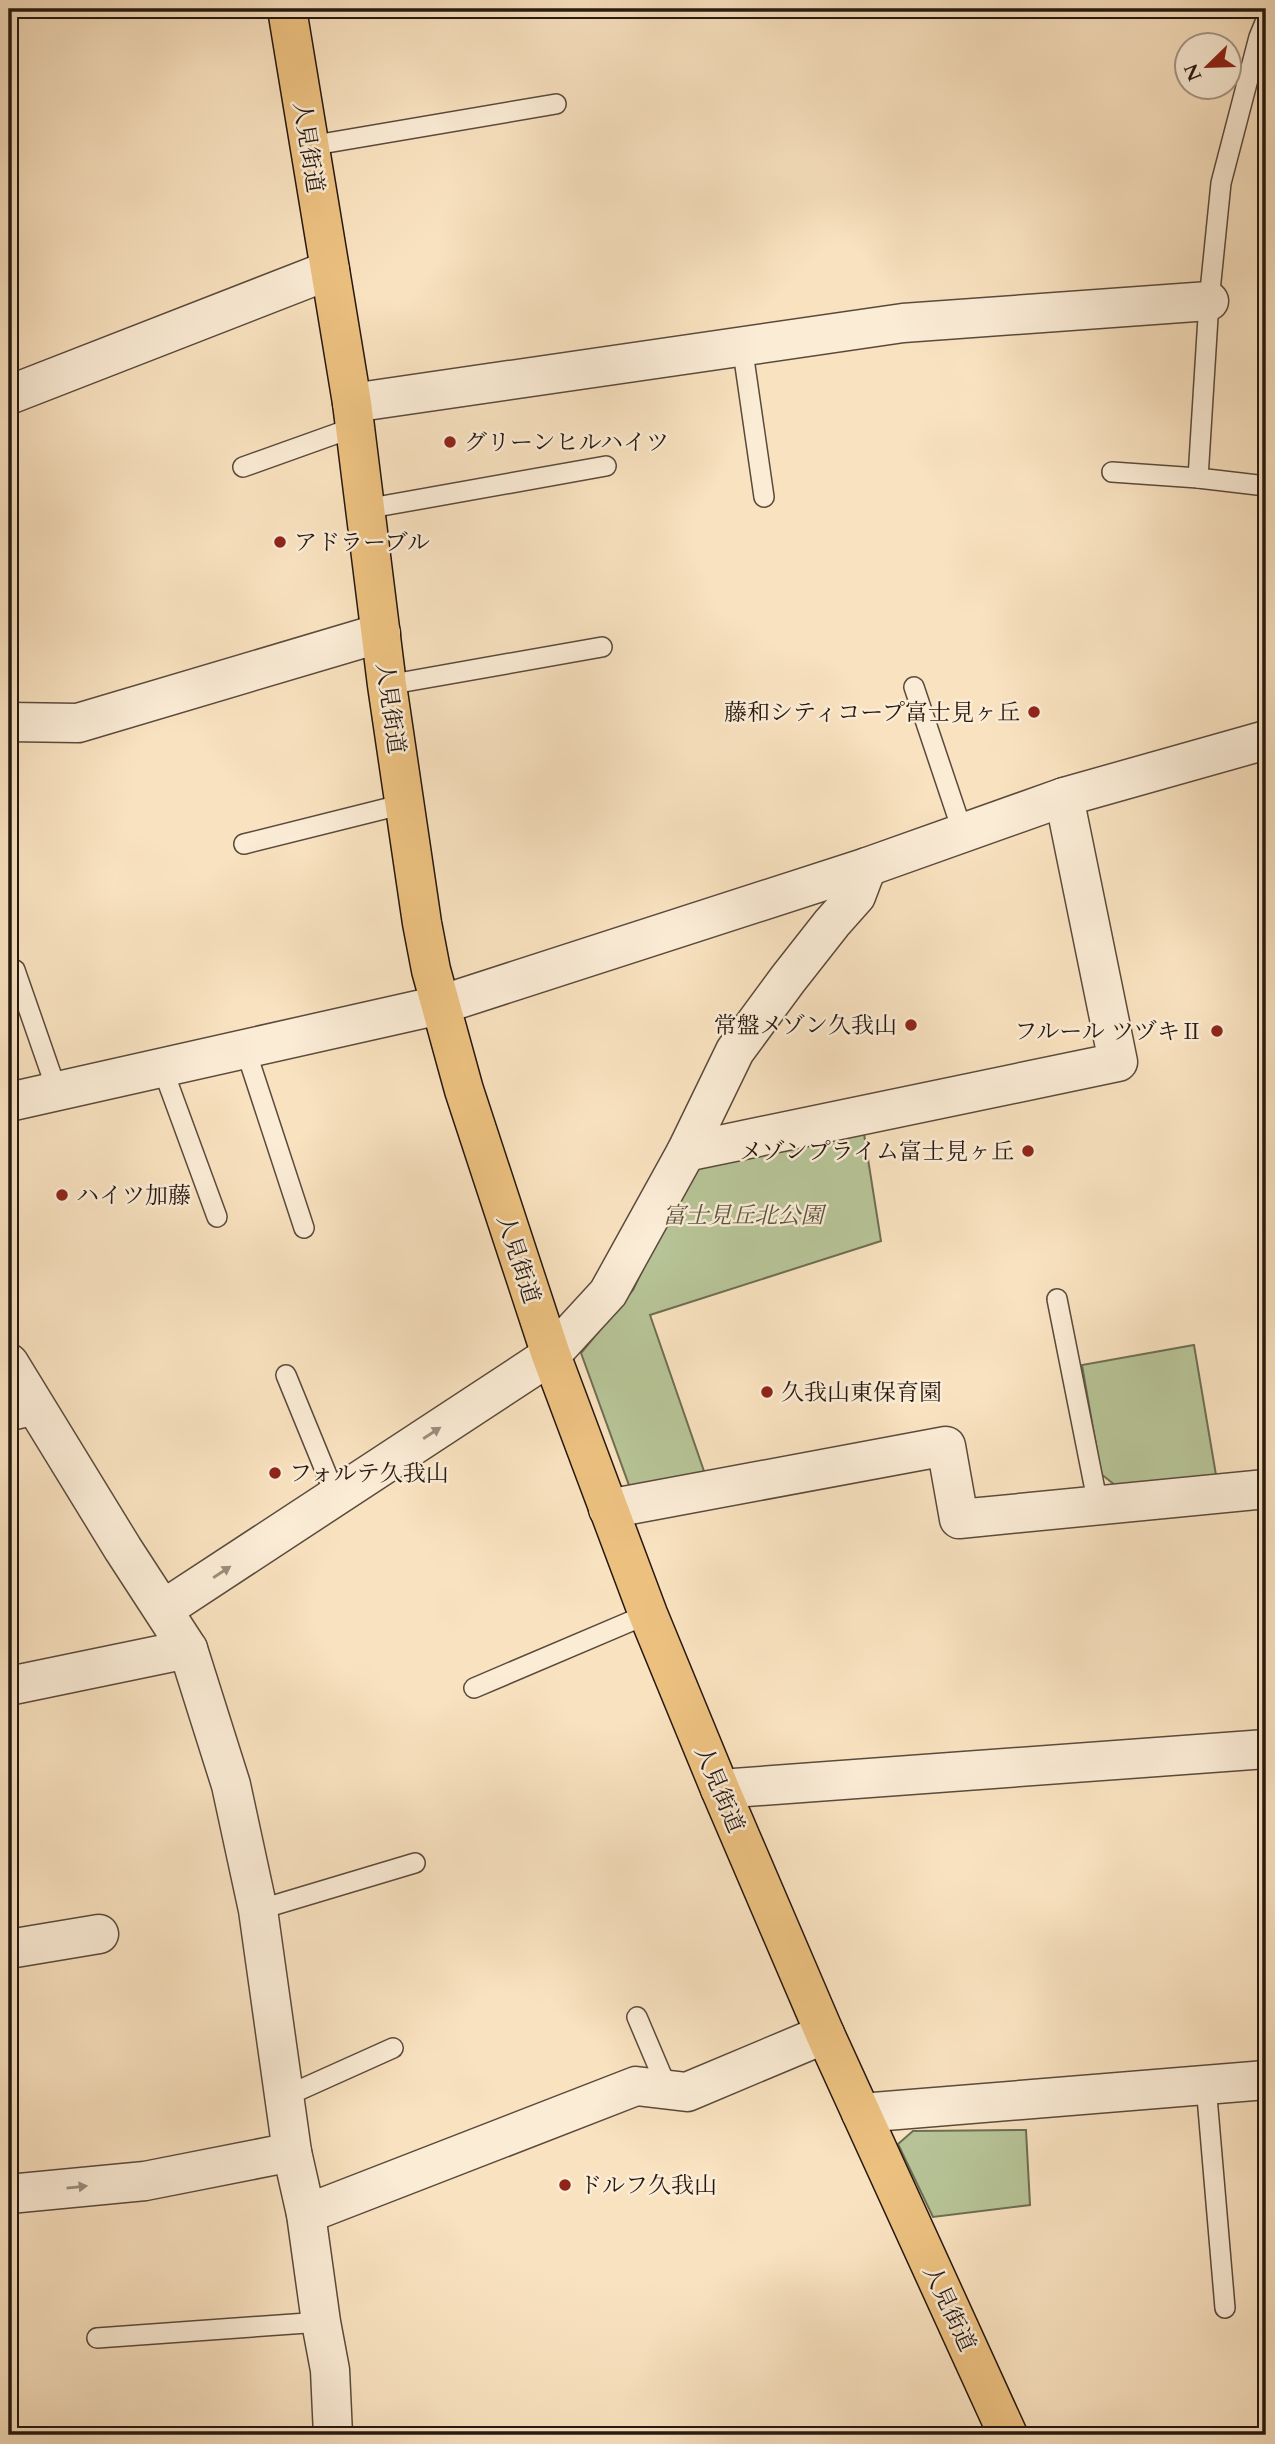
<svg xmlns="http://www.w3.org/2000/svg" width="1275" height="2444" font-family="Cardo,'Noto Serif JP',serif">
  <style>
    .green { fill: #b7c497; stroke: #6e6e54; stroke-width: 2 }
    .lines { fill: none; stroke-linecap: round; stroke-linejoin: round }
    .service-casing { stroke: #5b4a3c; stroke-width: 22 }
    .minor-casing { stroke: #5b4a3c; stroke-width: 41 }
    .tertiary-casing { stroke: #5b4a3c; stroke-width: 41 }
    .primary-casing { stroke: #261810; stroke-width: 41 }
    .service { stroke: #fbecd6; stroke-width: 19 }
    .minor { stroke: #fbecd6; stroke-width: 38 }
    .tertiary { stroke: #fbecd6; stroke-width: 38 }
    .primary { stroke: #ecc180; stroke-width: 38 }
    .oneway { fill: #9b8d7d }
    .poi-dot { fill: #8f2418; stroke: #fbecd6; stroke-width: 2.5 }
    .labels { text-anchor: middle; stroke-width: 5; stroke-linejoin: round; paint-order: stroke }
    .street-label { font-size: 23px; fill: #261810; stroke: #fbecd6 }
    .poi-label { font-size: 23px; fill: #261810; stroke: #fbecd6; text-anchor: start }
    .park-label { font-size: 23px; font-style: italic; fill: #59543f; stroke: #fbecd6 }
  </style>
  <rect width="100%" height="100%" fill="#f9e2c0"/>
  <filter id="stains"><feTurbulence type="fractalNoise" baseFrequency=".00286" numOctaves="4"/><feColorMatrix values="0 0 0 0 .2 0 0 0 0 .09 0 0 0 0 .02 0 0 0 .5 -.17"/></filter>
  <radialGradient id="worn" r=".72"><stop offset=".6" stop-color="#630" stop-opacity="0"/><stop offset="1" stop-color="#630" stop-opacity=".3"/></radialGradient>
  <g class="green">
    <path d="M862,1121L881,1241L650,1315L705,1474L630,1488L581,1353L633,1290L696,1157Z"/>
    <path d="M1194,1345L1217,1481L1125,1493L1101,1474L1082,1365Z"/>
    <path d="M1026,2130L1030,2205L933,2217L898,2144L913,2131Z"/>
  </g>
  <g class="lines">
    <defs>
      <g id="service">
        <path d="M1266,20L1259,37L1221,183L1209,301L1198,478L1266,486"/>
        <path d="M309,146L556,104"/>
        <path d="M742,345L764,497"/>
        <path d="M243,467L355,427"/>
        <path d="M1112,472L1198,478"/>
        <path d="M365,509L606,466"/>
        <path d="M387,685L602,647"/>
        <path d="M914,687L963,833"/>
        <path d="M244,844L404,804"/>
        <path d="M15,970L57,1091"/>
        <path d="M245,1048L304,1228"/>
        <path d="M162,1067L217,1217"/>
        <path d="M1057,1299L1098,1505"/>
        <path d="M286,1375L336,1497"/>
        <path d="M9,1421L40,1414"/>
        <path d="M474,1688L648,1614"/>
        <path d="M258,1910L415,1863"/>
        <path d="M637,2017L668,2090"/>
        <path d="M1206,2085L1225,2308"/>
        <path d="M284,2097L393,2048"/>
        <path d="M97,2338L321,2322"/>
      </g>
      <g id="minor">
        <path d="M9,395L330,270"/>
        <path d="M352,403L903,323L1209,301"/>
        <path d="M9,722L78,723L381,633"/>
        <path d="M9,1102L440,1005L867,867L1064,797L1266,740"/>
        <path d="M686,1152L1118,1062L1064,797"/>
        <path d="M608,1509L946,1446L959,1519L1266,1489"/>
        <path d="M164,1609L551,1355L608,1293L686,1152L735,1051L788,979L832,923L856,896L867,867"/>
        <path d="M9,1686L188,1649"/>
        <path d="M720,1789L1266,1749"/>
        <path d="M9,1949L99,1934"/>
        <path d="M861,2113L1266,2080"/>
        <path d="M9,2194L145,2181L292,2152"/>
        <path d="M306,2214L636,2086L687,2092L825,2034"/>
      </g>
      <path id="tertiary" d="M9,1363L123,1549L188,1649L231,1785L258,1910L292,2152L306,2214L321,2322L330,2370L333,2435"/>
      <path id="primary" d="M287,9L352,403L387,685L422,923L431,970L464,1090L551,1355L648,1614L720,1789L825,2034L1008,2435"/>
    </defs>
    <use href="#service" class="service-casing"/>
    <use href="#minor" class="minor-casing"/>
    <use href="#tertiary" class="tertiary-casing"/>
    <use href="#primary" class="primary-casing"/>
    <use href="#service" class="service"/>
    <use href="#minor" class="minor"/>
    <use href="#tertiary" class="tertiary"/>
    <use href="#primary" class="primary"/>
  </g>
  <defs><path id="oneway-solid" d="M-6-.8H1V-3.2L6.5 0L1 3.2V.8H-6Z" transform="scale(1.75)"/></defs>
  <g class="oneway">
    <use href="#oneway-solid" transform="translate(432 1433) rotate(-33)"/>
    <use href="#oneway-solid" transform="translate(222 1572) rotate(-33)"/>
    <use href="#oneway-solid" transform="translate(77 2187) rotate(-6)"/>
  </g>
  <g class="poi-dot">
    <circle cx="450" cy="442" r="7"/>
    <circle cx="280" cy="542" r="7"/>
    <circle cx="1034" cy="712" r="7"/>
    <circle cx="911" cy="1025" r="7"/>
    <circle cx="1217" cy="1031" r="7"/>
    <circle cx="1028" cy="1151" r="7"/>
    <circle cx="62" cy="1195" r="7"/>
    <circle cx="767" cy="1392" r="7"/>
    <circle cx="275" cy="1473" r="7"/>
    <circle cx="565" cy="2185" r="7"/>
  </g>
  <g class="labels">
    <g class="street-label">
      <text transform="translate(309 147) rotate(81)" y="8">人見街道</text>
      <text transform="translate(391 708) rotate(82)" y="8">人見街道</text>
      <text transform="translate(519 1259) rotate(72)" y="8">人見街道</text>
      <text transform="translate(720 1789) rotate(67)" y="8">人見街道</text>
      <text transform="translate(950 2308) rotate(65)" y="8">人見街道</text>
    </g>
    <g class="poi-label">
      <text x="464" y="450">グリーンヒルハイツ</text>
      <text x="294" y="550">アドラーブル</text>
      <text x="1020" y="720" text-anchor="end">藤和シティコープ富士見ヶ丘</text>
      <text x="897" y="1033" text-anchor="end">常盤メゾン久我山</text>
      <text x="1203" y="1039" text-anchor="end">フルール ツヅキⅡ</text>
      <text x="1014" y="1159" text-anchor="end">メゾンプライム富士見ヶ丘</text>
      <text x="76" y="1203">ハイツ加藤</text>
      <text x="781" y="1400">久我山東保育園</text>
      <text x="289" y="1481">フォルテ久我山</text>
      <text x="579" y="2193">ドルフ久我山</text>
    </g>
    <g class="park-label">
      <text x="743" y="1223">富士見丘北公園</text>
    </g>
  </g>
  <rect width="1275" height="2444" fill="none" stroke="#f9e2c0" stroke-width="35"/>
  <rect x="10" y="10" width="1254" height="2423" fill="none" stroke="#261810" stroke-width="3.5"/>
  <rect x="18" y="18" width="1240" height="2409" fill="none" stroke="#261810" stroke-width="2"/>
  <g transform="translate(1208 66) rotate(247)"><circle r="33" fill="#fbecd6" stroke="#a69787" stroke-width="2"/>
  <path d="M0-5L12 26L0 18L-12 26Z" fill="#8f2418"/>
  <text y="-10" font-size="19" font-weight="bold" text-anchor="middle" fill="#261810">N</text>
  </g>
  <rect width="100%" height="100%" filter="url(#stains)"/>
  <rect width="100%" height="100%" fill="url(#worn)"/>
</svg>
